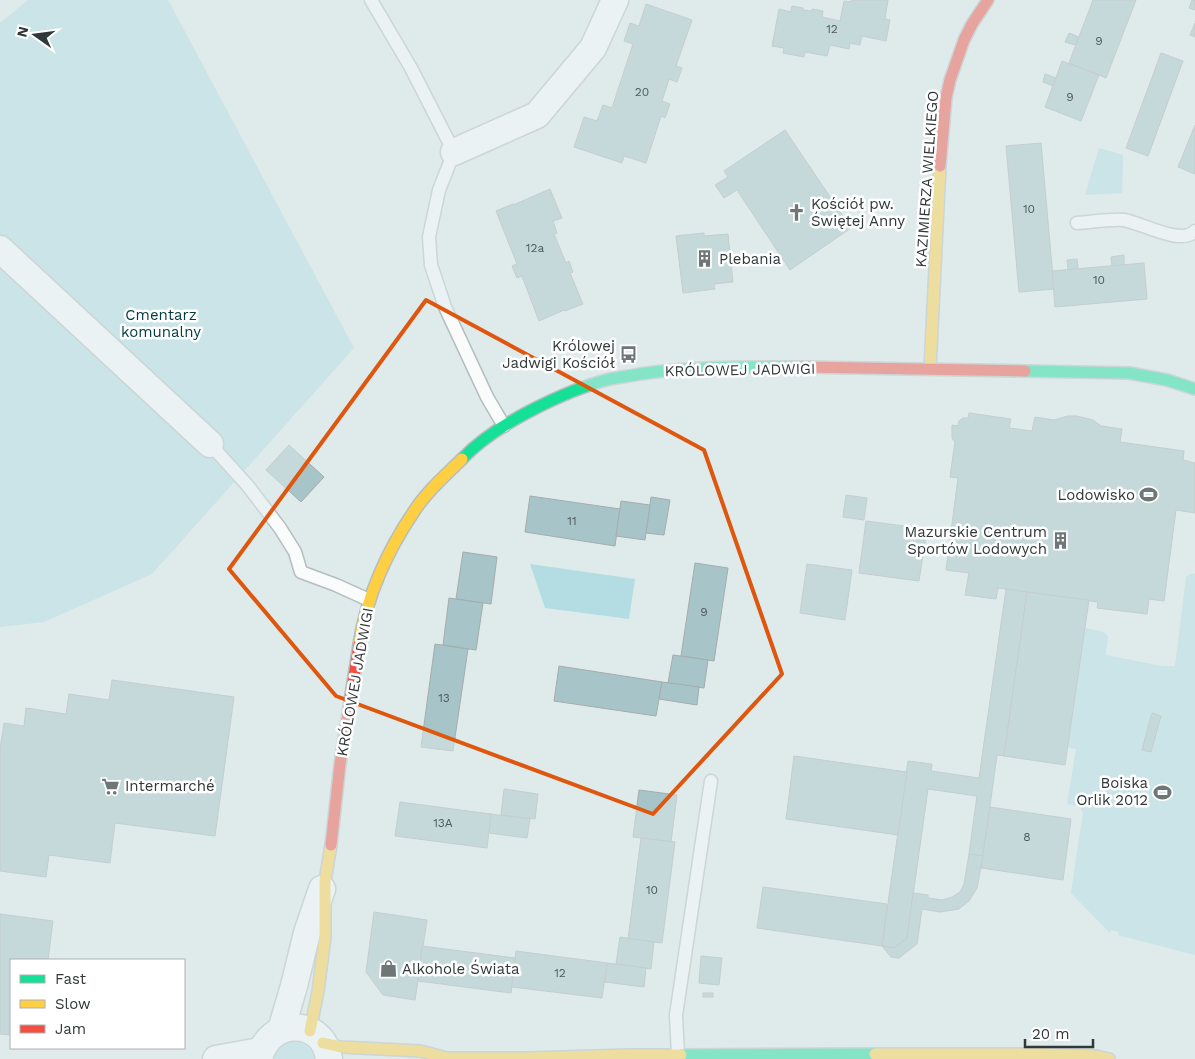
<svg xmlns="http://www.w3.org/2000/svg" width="1195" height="1059" font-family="'Work Sans',sans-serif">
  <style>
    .green { fill: #b3dde3 }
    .building { fill: #a7c5c8; stroke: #a5acad }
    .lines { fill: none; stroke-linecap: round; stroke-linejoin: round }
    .lane-casing { stroke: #b5bdbe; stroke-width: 15 }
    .street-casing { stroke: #b5bdbe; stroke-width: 29 }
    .fast-casing { stroke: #b5bdbe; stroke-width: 14 }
    .slow-casing { stroke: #b5bdbe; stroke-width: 14 }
    .jam-casing { stroke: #b5bdbe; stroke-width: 14 }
    .lane { stroke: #fafcfc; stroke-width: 12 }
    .street { stroke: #fafcfc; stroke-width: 26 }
    .fast { stroke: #16e098; stroke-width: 11 }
    .slow { stroke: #ffcf43; stroke-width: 11 }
    .jam { stroke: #f24e42; stroke-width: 11 }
    .marked { fill: none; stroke: #df570e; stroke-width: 4; stroke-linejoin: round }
    .labels { text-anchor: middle; stroke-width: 5; stroke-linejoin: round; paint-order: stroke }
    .number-label { font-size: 12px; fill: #4e5b5d }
    .street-label { font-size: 15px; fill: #313839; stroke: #fff }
    .poi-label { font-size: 15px; fill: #313839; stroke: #fff; text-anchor: start }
    .park-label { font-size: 15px; fill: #003b42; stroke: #fff }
  </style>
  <rect width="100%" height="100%" fill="#dfeaeb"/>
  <g class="green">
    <path d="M28,0H168L354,348L152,574L44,622L0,627V23Z"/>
    <path d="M1099,148L1123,155L1122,193L1085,195Z"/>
    <path d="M530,564L635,579L629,619L545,608Z"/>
    <path d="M1193,573L1195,574V955L1118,935L1119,932L1111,930L1110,933L1071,893L1083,812L1079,806L1067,804L1076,749L1067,747L1085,628L1103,632L1108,636L1106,655L1161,666H1175L1186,577Z"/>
    <path d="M292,1041C304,1042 311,1047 315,1059H272C276,1048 281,1044 292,1041Z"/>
  </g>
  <g class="building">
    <path d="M851,0H888L885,19L890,20L886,41L862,36L860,45L850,43L849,49L830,45L827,56L805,52L804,57L783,53L784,48L772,46L779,9L791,12L792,6L803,8V10L812,11V9L823,11L822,17L840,21L844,1L851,2Z"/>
    <path d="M1093,0H1136L1106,78L1069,63Z"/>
    <path d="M1192,0L1195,1V10L1189,8Z"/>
    <path d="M646,4L692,20L676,66L682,68L677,82L669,79L662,101L670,104L665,118L661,116L646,163L624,156L622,163L574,147L584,117L597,121L603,105L612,108L633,44L624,41L630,23L639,26Z"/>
    <path d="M1195,23V37L1190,35Z"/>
    <path d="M1069,33L1079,37L1075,45L1065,42Z"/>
    <path d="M1161,53L1183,61L1148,156L1126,148Z"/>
    <path d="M1062,61L1099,75L1081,121L1045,107Z"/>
    <path d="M1045,74L1056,78L1053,86L1043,82Z"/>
    <path d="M1195,125V174L1178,167Z"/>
    <path d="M785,130L851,228L790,270L737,190L724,198L715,185L728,177L724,171Z"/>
    <path d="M1041,143L1054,289L1019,292L1006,146Z"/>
    <path d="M550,189L562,218L553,221L557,233L554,234L566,263L569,261L573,272L570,273L583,304L565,311L564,310L539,321L522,276L517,278L512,266L517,264L496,211L513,204V205Z"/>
    <path d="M704,233V236L728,234L733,282L714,284L715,289L683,293L676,236Z"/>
    <path d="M1124,255V265L1112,266L1111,257Z"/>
    <path d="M1077,259L1078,269L1068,270L1067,260Z"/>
    <path d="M1144,263L1147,299L1055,307L1052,271Z"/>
    <path d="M969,413L1011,419L1009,428L1032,431L1035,417L1054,420L1068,416H1077L1093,420L1101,426L1122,429L1120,442L1184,451L1183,460L1195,463V513L1176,510L1164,601L1149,599L1147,614L1097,608L1098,602L998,588L996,599L965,595L969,573L946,570L958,478L950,477L955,442L952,438V425L958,426L959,421L963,418H968Z"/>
    <path d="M289,445L324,477L301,502L266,470Z"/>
    <path d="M846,495L867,498L864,520L843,517Z"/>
    <path d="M530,496L620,509L615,546L525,532Z"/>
    <path d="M651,497L670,500L664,535L646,533Z"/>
    <path d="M621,501L650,505L645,540L616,536Z"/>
    <path d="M866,521L927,529L919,581L859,573Z"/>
    <path d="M463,552L497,557L491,604L456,599Z"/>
    <path d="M695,563L728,568L714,661L681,656Z"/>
    <path d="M807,564L852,570L845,620L800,613Z"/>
    <path d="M1006,589L1027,592L1004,756L997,755L983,856L969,854L977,796L928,789L907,938L894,948L882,946L908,761L932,764L931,771L979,778Z"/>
    <path d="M1027,592L1089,600L1065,765L1004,756Z"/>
    <path d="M449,598L483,603L476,650L443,645Z"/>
    <path d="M435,644L468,649L453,751L421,747Z"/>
    <path d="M673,655L708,660L704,688L668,683Z"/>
    <path d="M559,666L662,682L656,716L554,701Z"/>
    <path d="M112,680L234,697L215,836L115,823L110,863L49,855L46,877L0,871V749L4,723L24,726L26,708L66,714L69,694L109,700Z"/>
    <path d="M662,682L699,687L697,705L659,699Z"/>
    <path d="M1152,713L1161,716L1151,752L1142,750Z"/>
    <path d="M794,756L907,772L898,835L786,819Z"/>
    <path d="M504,789L538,794L535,819L501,815Z"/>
    <path d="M639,790L677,795L671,842L633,837Z"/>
    <path d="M400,802L491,814L487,848L395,836Z"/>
    <path d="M990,807L1071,819L1063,880L981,868Z"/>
    <path d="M491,814L530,819L527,838L489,833Z"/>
    <path d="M641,838L675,842L662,943L628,939Z"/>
    <path d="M969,854L983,856L977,888L969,901L959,909L940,912L922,909L917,944L899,958L891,957L882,946L894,948L907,938L913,893L928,895V898L942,900L952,897L960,892L964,884Z"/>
    <path d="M763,887L887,904L882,946L757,928Z"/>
    <path d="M374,912L427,920L415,1000L383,995L366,972Z"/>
    <path d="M0,914L53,921L48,960H11V1035L0,1034Z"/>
    <path d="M620,937L654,942L651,969L616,964Z"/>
    <path d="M422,946L515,958L511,993L418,981Z"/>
    <path d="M516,951L607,963L602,998L512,987Z"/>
    <path d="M701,956L722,958L719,985L699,983Z"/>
    <path d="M607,963L646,968L644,987L605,982Z"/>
    <rect x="703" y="993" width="10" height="4"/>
  </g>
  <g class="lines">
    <defs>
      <g id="lane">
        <path d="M371,0L411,68L454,152L439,190L429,237L431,265L445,307L487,397L504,426"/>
        <path d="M1077,223C1091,222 1111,219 1124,220C1142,223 1181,246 1195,231"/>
        <path d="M210,444L248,486L280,528L295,552L301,572L336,585L369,600"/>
        <path d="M678,1055L676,1015L711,781"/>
      </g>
      <g id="street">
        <path d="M454,152L537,115L593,48L615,0"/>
        <path d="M0,249L210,444"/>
        <path d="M281,1030L294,986L307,933L322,889"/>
        <path d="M216,1059L260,1051"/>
        <path d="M259,1059C268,1017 324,1017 329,1059"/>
      </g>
      <g id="fast">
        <path d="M1025,371L1129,373L1167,380L1195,389"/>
        <path d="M462,459C481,439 505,424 530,411C555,398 582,386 610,379C620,377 630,376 640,374C694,366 748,367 803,367"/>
        <path d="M681,1055L875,1054"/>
      </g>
      <g id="slow">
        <path d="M930,369L940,166"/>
        <path d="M359,645C366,597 388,549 415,510C427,491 446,475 462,459"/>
        <path d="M310,1031L318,991L325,937V881L331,845"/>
        <path d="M323,1043L341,1047L420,1051L447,1058H530L628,1055H681"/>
        <path d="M875,1054H1042L1096,1056L1109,1059"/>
      </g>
      <g id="jam">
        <path d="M940,166L946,98L950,80L964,40L972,24L988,0"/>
        <path d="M803,367L1025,371"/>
        <path d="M331,845L340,764L359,645"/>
      </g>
    </defs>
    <use href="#lane" class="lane-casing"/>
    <use href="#street" class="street-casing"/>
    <use href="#fast" class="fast-casing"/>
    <use href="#slow" class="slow-casing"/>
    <use href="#jam" class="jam-casing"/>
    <use href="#lane" class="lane"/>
    <use href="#street" class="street"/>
    <use href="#fast" class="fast"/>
    <use href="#slow" class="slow"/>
    <use href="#jam" class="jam"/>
  </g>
  <path d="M0 0H1195V1059H0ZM426,300L704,450L782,674L653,814L336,696L229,569Z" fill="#dfeaeb" fill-opacity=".55" fill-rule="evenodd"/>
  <path class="marked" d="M426,300L704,450L782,674L653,814L336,696L229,569Z"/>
  <defs>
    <symbol id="church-bare" viewBox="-9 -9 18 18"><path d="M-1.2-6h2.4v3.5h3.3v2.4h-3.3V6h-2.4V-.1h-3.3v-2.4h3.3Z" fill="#6e7677" stroke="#fff" stroke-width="2.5" paint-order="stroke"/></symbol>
    <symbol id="building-bare" viewBox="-9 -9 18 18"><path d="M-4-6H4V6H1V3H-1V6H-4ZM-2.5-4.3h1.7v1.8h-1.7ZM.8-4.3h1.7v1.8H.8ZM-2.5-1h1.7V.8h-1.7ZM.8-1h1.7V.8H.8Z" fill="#6e7677" stroke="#fff" stroke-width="2.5" paint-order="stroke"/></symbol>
    <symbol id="bus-bare" viewBox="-9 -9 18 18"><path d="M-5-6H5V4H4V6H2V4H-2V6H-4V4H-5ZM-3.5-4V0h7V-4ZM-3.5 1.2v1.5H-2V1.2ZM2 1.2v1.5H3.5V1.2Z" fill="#6e7677" stroke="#fff" stroke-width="2.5" paint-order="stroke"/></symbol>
    <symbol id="stadium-bare" viewBox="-9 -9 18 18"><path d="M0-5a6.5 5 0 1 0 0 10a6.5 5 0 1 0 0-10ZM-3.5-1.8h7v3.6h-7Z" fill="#6e7677" stroke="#fff" stroke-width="2.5" paint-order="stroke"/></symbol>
    <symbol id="supermarket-bare" viewBox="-9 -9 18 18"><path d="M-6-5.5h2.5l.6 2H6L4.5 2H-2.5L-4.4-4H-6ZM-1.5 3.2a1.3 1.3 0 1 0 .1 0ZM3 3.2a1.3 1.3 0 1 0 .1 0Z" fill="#6e7677" stroke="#fff" stroke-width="2.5" paint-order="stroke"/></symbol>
    <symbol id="shop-bare" viewBox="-9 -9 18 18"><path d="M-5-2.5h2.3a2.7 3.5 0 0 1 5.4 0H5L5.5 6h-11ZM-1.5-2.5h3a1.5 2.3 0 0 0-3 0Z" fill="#6e7677" stroke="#fff" stroke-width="2.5" paint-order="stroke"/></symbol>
  </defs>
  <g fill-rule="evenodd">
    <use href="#church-bare" x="784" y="200" width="25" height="25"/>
    <use href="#building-bare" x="692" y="246" width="25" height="25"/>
    <use href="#bus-bare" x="616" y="342" width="25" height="25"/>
    <use href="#stadium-bare" x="1136" y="482" width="25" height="25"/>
    <use href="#building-bare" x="1048" y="528" width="25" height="25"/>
    <use href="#supermarket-bare" x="98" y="774" width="25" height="25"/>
    <use href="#stadium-bare" x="1150" y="780" width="25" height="25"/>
    <use href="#shop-bare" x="376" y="956" width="25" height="25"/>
  </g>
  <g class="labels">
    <g class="number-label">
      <text x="832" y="33">12</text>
      <text x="1099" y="45">9</text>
      <text x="642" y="96">20</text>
      <text x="1070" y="101">9</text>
      <text x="1029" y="213">10</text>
      <text x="535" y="252">12a</text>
      <text x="1099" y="284">10</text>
      <text x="572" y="525">11</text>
      <text x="704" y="616">9</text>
      <text x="444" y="702">13</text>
      <text x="443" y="827">13A</text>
      <text x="1027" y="841">8</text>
      <text x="652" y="894">10</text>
      <text x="560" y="977">12</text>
    </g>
    <g class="street-label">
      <text transform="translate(927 179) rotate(-86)" y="5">KAZIMIERZA WIELKIEGO</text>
      <text transform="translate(740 370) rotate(-1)" y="5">KRÓLOWEJ JADWIGI</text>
      <text transform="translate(355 682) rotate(-80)" y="5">KRÓLOWEJ JADWIGI</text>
    </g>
    <g class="poi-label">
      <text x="811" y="209">Kościół pw.<tspan x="811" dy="17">Świętej Anny</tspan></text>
      <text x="719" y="264">Plebania</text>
      <text x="615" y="351" text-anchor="end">Królowej<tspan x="615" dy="17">Jadwigi Kościół</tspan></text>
      <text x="1135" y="500" text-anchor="end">Lodowisko</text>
      <text x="1047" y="537" text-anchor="end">Mazurskie Centrum<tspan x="1047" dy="17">Sportów Lodowych</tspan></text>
      <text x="1148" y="788" text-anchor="end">Boiska<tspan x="1148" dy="17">Orlik 2012</tspan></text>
      <text x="125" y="791">Intermarché</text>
      <text x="402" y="974">Alkohole Świata</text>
    </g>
    <g class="park-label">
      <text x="161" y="320">Cmentarz<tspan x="161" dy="17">komunalny</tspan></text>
    </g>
  </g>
  <rect x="10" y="959" width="175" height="90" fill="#ffffff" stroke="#adafb0"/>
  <rect x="20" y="975" width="25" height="8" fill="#16e098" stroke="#adafb0"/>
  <text x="55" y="984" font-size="15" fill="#313839">Fast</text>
  <rect x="20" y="1000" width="25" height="8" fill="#ffcf43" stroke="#adafb0"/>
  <text x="55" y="1009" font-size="15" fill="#313839">Slow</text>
  <rect x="20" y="1025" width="25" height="8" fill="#f24e42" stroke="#adafb0"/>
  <text x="55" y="1034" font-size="15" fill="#313839">Jam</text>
  <g transform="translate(35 35) rotate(284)" stroke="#ffffff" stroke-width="4" paint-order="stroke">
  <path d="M0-4L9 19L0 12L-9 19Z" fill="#313839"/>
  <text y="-8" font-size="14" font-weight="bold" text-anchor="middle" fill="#313839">N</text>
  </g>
  <path d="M1025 1039v8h68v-8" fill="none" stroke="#313839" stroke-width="2.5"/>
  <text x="1032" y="1039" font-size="15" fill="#313839" stroke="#ffffff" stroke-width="4" paint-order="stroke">20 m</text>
</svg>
